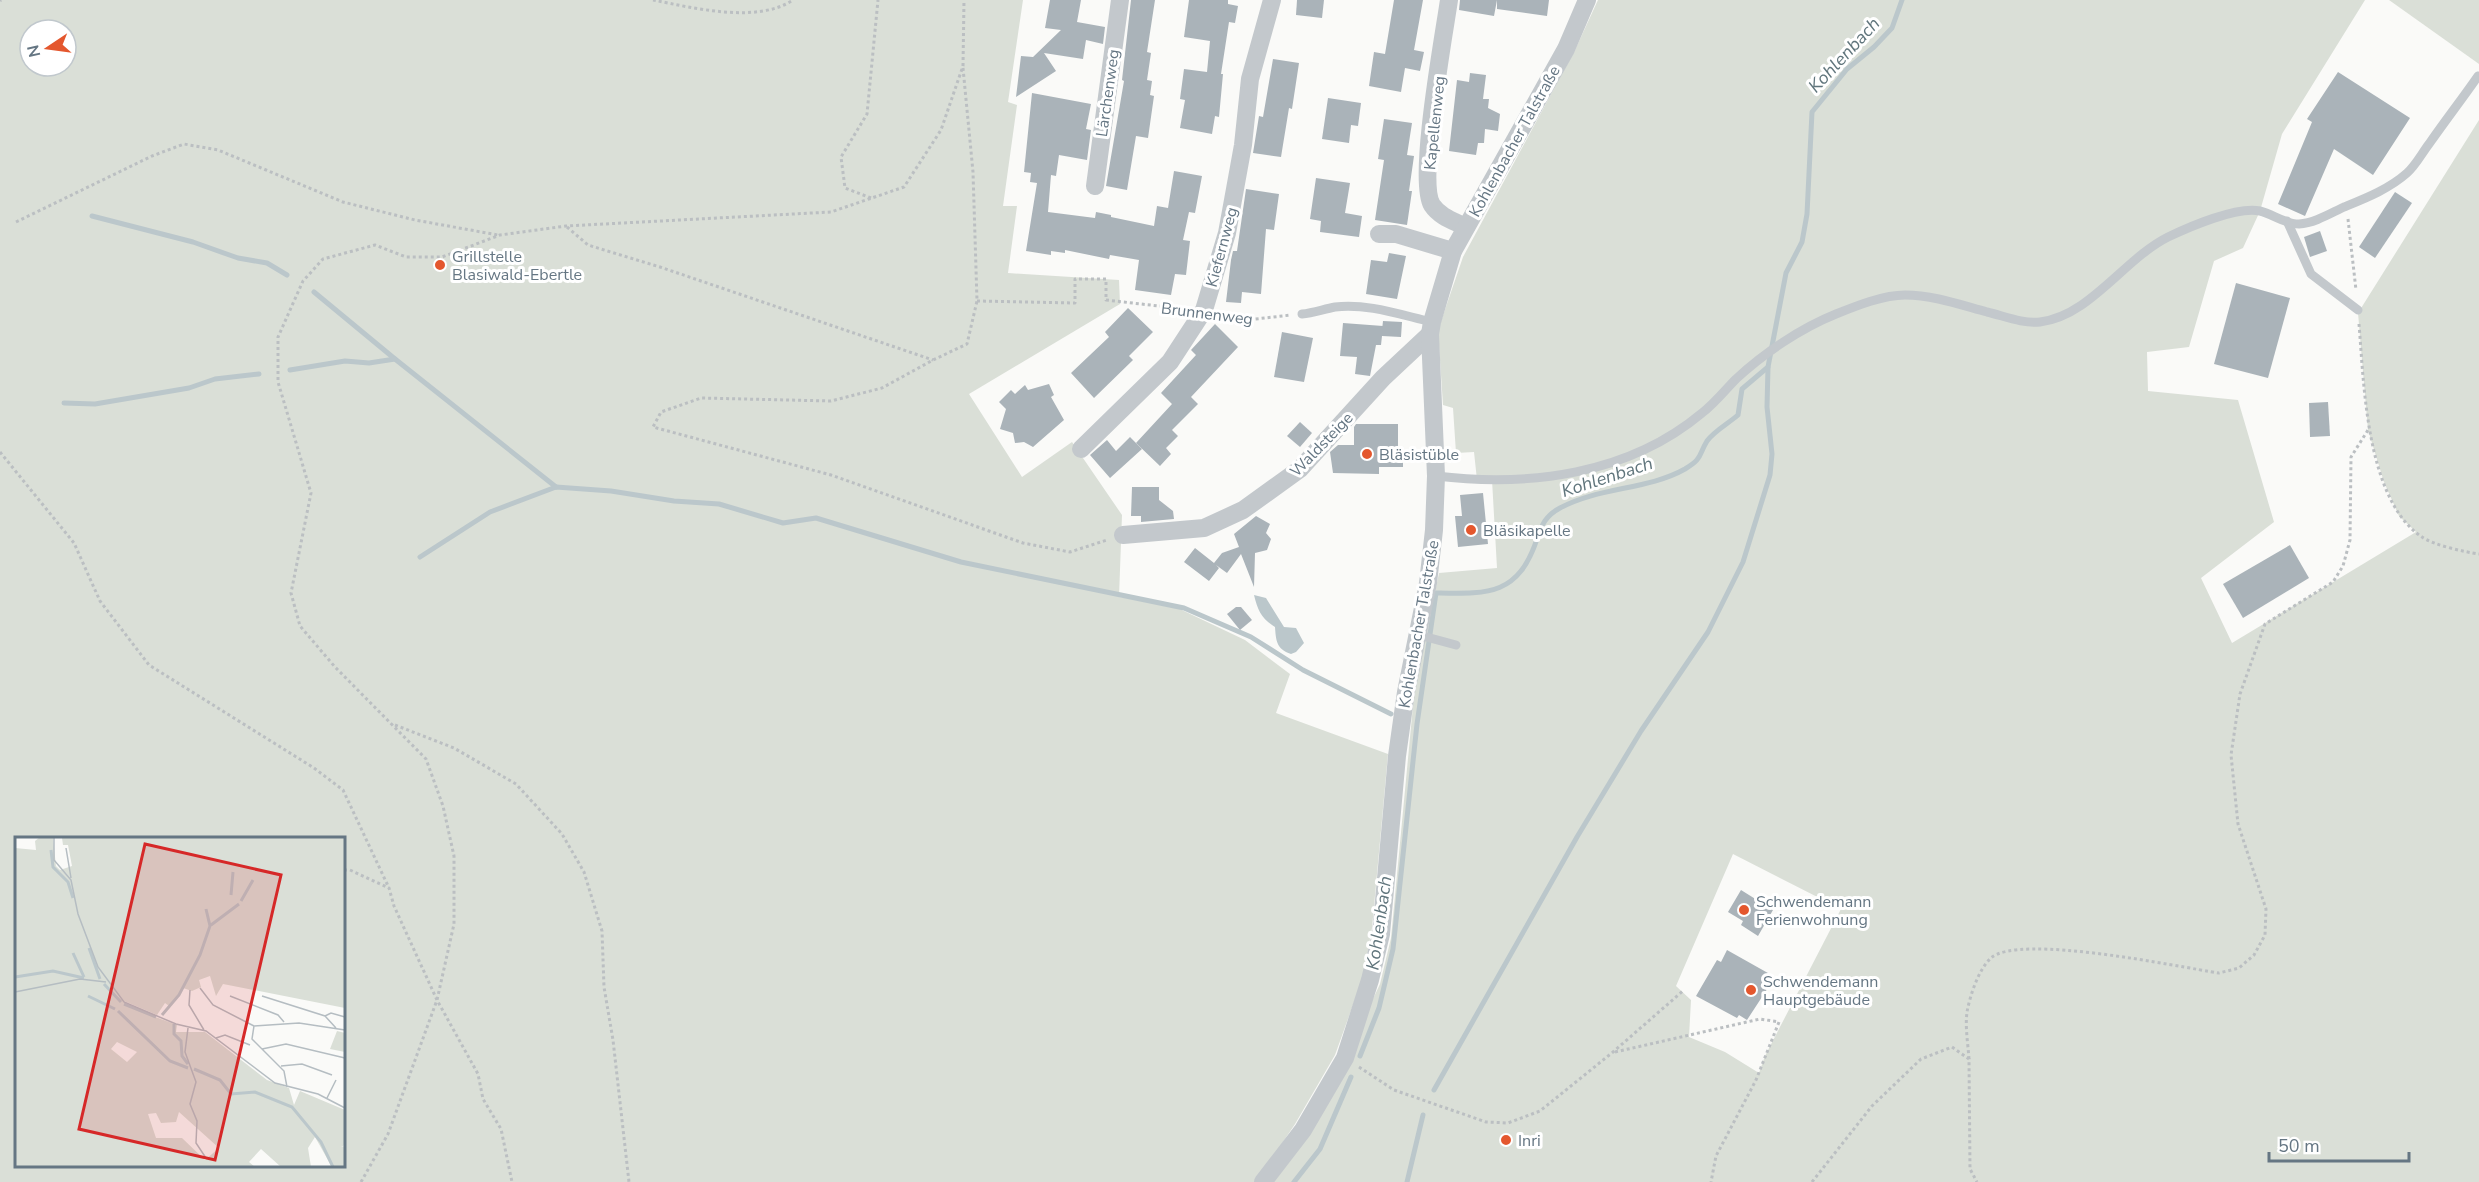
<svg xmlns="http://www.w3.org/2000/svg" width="2479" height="1182" font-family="'Nunito Sans',sans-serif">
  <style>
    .green { fill: #dadfd7; fill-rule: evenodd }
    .water { fill: #bbc7cb }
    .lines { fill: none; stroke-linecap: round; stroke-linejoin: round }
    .stream { stroke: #bbc7cb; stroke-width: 5 }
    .building { fill: #aab3b9 }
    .path { stroke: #bbbfc2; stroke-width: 3; stroke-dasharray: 3 3; stroke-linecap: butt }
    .lane { stroke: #c3c8cc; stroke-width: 9 }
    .street { stroke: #c3c8cc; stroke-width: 18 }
    .poi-dot { fill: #e4572e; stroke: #fff; stroke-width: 2 }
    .labels { text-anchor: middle; stroke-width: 6; stroke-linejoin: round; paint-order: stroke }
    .street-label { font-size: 16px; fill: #657683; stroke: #fff }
    .poi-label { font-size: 16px; fill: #657683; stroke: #fff; text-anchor: start }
    .water-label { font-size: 18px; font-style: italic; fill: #60757c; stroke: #fff }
    .inset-river { fill: none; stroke: #bbc7cb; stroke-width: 3 }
    .inset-road { fill: none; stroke: #b5bdc2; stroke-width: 1.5 }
    .view { fill: #d62828; fill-opacity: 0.15; stroke: #d62828; stroke-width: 3 }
    .inset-edge { fill: none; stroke: #657683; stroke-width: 3 }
  </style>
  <rect width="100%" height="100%" fill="#fafaf8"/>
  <g class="green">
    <path d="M0,0H1023L1008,102L1017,105L1003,206H1017L1008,273L1119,280L1120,304L969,394L1022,477L1072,442L1122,515L1119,597L1165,602L1245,640L1290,674L1276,713L1388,754L1372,928L1363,977L1335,1055L1295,1124L1256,1182H0ZM30,30H66V66H30ZM16,838H344V1166H16Z"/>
    <path d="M1598,0H2365L2282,134L2260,211L2243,248L2214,261L2189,347L2147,352L2148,391L2238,400L2274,522L2201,578L2232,643L2416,532L2399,516L2384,482L2368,430L2358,313L2479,120V1182H1263L1345,1058L1380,984L1391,938L1414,695L1439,573L1497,568L1492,480H1477L1474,452L1456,453L1453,408L1443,405L1438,330L1463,257L1575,50ZM1733,854L1841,909L1765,1056L1759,1073L1725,1052L1689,1037L1691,1000L1676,986Z"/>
    <path d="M2389,0H2479V64Z"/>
  </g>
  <path class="water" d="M1254,595L1266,598L1284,627L1296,628L1304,643L1296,652L1291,654C1276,649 1276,640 1275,627C1261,618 1258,611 1254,595Z"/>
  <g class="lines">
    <g class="stream">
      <path d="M92,216L193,242L238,258L267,263L287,275"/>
      <path d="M314,292L395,359L556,487"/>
      <path d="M290,370L345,361L369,363L395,359"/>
      <path d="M64,403L95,404L189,388L215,379L259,374"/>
      <path d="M420,557L490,512L556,487L611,491L674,501L719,504L783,523L816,518L961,562L1184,608L1251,637L1303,670L1391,714"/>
      <path d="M1360,1056L1379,1008L1393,949L1417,724L1436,593C1488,594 1518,596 1537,539C1542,525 1545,516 1560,508C1598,487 1648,490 1685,469C1703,458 1698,456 1707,441C1714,431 1729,423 1738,415L1742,389L1768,367L1786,273L1802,242L1807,214L1812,112L1847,69L1874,47L1892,28L1902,0"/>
      <path d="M1434,1090L1577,837L1641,731L1708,632L1743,562L1770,475L1772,454L1767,407L1768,367"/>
      <path d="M1294,1182L1320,1149L1351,1077"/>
      <path d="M1407,1182L1423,1115"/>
    </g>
  </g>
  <g class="building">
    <path d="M1050,0H1081L1077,22L1105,27L1103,44L1086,40L1083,59L1044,53L1056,71L1016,97L1021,56L1033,57L1061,30L1045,28Z"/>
    <path d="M1131,0H1155L1147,52L1151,53L1147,80L1152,81L1150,95L1154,96L1148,138L1136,136L1127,190L1106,186L1124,81L1122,80Z"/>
    <path d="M1189,0H1228V4L1238,6L1235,23L1229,22L1221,74H1223L1219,117L1215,116L1212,134L1180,128L1185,100L1180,99L1184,69L1207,72L1210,41L1184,37Z"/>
    <path d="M1297,0H1324L1322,18L1296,15Z"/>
    <path d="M1394,0H1423L1414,50L1424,52L1420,71L1405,68L1401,92L1369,86L1374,52L1385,54Z"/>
    <path d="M1460,0H1497L1494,16L1459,10Z"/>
    <path d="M1497,0H1549L1547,16L1497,9Z"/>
    <path d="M1273,59L1299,63L1292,109L1289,108L1281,157L1253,153L1259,116L1263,117Z"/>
    <path d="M2338,72L2410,118L2373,175L2334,149L2305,216L2278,204L2312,122L2307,119Z"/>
    <path d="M1470,73L1486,75L1483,99H1489L1488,108L1500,114L1498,131L1485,129L1484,143H1478L1476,155L1449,151L1457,80L1469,82Z"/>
    <path d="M1032,93L1091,104L1086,129L1091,130L1087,160L1059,155L1056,176L1051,175L1048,212L1095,218L1096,212L1111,215V217L1154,226L1157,206L1168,208L1174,171L1202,176L1195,213L1189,212L1183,240L1190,241L1186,275L1175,274L1171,295L1135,290L1139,260L1110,255L1109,259L1065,250V253L1051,251V255L1026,251L1037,183L1030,182L1031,173L1024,172Z"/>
    <path d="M1328,98L1361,103L1358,126L1351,125L1349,143L1322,139Z"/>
    <path d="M1384,119L1412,123L1407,155L1414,156L1409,191H1412L1407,225L1375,220L1384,160L1378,159Z"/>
    <path d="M1316,178L1350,183L1345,213L1362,216L1359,237L1320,232L1321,221L1310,219Z"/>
    <path d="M1246,189L1279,194L1274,230L1266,229L1261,294L1242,292L1241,303L1226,302L1231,260L1233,251H1237Z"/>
    <path d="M2395,192L2412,203L2375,258L2359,247Z"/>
    <path d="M2320,231L2327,251L2310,257L2304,237Z"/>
    <path d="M1389,253L1406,256L1397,299L1366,294L1371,260L1387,262Z"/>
    <path d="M2236,283L2290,298L2268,378L2214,364Z"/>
    <path d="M1128,308L1153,332L1129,356L1133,360L1094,398L1071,373L1109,337L1105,332Z"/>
    <path d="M1383,321L1402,322L1401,337L1382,336L1381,345H1376L1370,376L1355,374L1357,357L1340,356L1343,323L1383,326L1382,330Z"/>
    <path d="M1215,324L1238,347L1191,397L1198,404L1172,430L1178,436L1166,448L1171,454L1160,466L1136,443L1172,404L1161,393L1196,355L1191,350Z"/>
    <path d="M1282,332L1313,338L1304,382L1274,377Z"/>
    <path d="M1049,384L1054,395L1051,397L1064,420L1033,447L1024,442L1015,443L1013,433L1000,429L1006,409L999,402L1011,390L1015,394L1025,385L1028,390Z"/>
    <path d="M2328,402L2330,436L2310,437L2309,403Z"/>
    <path d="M1300,422L1312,433L1300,447L1287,436Z"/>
    <path d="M1356,424H1398V448H1403V467H1379V474L1333,473L1330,452L1338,445H1354V427Z"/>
    <path d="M1130,437L1142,449L1110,478L1090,455L1107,440L1116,451Z"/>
    <path d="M1132,487H1159V500L1173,511L1174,519L1141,522V516H1131Z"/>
    <path d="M1483,493L1488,544L1458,547L1455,516H1462L1460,495Z"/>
    <path d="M1256,516L1270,524L1266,533L1271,539L1267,550L1255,553L1254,587L1241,554L1227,573L1216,565L1219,568L1209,581L1184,562L1195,548L1214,563L1222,553L1239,547L1234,534Z"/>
    <path d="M2290,545L2309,578L2243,618L2223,584Z"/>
    <path d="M1236,607H1241L1252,620L1240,630L1227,614Z"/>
    <path d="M1741,890L1773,910L1758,936L1741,925L1743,921L1728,912Z"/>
    <path d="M1727,950L1775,977L1747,1020L1739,1015L1737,1018L1696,996L1717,960L1721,962Z"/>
  </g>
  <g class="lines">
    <g class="path">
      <path d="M653,0C694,8 757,24 793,0"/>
      <path d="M0,1L1,0"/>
      <path d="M963,68L973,172L977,301L967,344L933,360L882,388L831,401L701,398L661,412L653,427L831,475L1023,543L1070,552L1107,540"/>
      <path d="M871,198L845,188L841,157L867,114L878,0"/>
      <path d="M2348,219L2356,290"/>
      <path d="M16,222L152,156L184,144L218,150L343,202L415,220L498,235"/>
      <path d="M567,227L588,245L660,267L933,360"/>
      <path d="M977,301L1075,303V279H1106V300L1185,309"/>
      <path d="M1220,316L1247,320L1291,315"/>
      <path d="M2359,324C2364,384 2366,500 2422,537C2433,545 2465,552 2479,554"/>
      <path d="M0,452L74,543L100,601L149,665L314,768L343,790L389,888"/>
      <path d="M395,725L454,748L516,784L562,834L584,872L602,931L604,987L613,1040L629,1182"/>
      <path d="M344,870H350L389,888L394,906L437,1000L478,1074L483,1099L501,1129L512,1182"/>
      <path d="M1615,1052L1760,1019L1779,1022L1756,1080L1716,1156L1711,1182"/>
      <path d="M1969,1059C1968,1044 1965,1027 1967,1012C1970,996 1978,970 1991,958C2019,933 2179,967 2219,973L2239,968L2254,955L2265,935L2266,909L2238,824L2231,755L2240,694L2265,624L2333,582L2343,566L2350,540L2351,457L2368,430"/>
      <path d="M1359,1067L1394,1090L1486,1122L1508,1123L1540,1111L1613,1052L1684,990"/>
      <path d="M361,1182L388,1134L437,1000L454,924V856L443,806L426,759L335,667L300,626L291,593L311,493L278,382V337L303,281L323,259L375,245L406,257H442L500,235L566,226L831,212L904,187L941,130L963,66L964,0"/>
      <path d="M1812,1182L1872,1106L1921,1059L1952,1047L1969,1059L1970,1169L1977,1182"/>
    </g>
    <g class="lane">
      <path d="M2287,221L2311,274L2358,310"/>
      <path d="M1302,314C1313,313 1324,309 1335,307C1367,303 1401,315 1432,322"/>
      <path d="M1436,476C1529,487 1628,475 1702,413C1715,403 1725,390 1736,379C1764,353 1801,328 1836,314C1856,306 1883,295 1905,295C1933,295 1961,305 1987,312C2004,316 2023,324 2040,322C2090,316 2124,259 2168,237C2189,227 2237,206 2260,211C2273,214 2284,224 2299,224C2315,223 2331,213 2344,207C2366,198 2389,189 2407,173C2416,165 2422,153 2429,144C2445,121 2462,99 2478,76"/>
      <path d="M1419,635L1456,645"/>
    </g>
    <g class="street">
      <path d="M1449,0C1444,35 1417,181 1432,205C1440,217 1454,221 1466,227"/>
      <path d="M1095,186L1120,0"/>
      <path d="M1379,234H1396L1453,251"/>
      <path d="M1081,449L1170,362L1204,310L1227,233L1243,145L1250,79L1272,0"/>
      <path d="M1123,535L1204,528L1243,510L1300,469L1383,378L1430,334"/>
      <path d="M1263,1182L1303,1130L1345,1058L1370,980L1381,934L1397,756L1406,692L1428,583L1434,530L1436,476L1430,334L1432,322L1453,251L1566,49L1587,0"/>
    </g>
  </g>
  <g class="poi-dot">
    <circle cx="440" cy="265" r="6"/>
    <circle cx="1367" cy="454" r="6"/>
    <circle cx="1471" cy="530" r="6"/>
    <circle cx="1744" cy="910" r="6"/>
    <circle cx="1751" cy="990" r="6"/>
    <circle cx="1506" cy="1140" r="6"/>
  </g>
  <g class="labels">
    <g class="street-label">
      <text transform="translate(1107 93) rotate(-82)" y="6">Lärchenweg</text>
      <text transform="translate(1434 123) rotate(-84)" y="6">Kapellenweg</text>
      <text transform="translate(1514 141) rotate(-61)" y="6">Kohlenbacher Talstraße</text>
      <text transform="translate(1221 247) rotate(-75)" y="6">Kiefernweg</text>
      <text transform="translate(1207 313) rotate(7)" y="6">Brunnenweg</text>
      <text transform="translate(1321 444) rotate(-46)" y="6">Waldsteige</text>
      <text transform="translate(1418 624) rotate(-80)" y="6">Kohlenbacher Talstraße</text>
    </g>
    <g class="poi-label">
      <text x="452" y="262">Grillstelle<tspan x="452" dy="18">Blasiwald-Ebertle</tspan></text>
      <text x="1379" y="460">Bläsistüble</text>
      <text x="1483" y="536">Bläsikapelle</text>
      <text x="1756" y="907">Schwendemann<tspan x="1756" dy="18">Ferienwohnung</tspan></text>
      <text x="1763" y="987">Schwendemann<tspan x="1763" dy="18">Hauptgebäude</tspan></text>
      <text x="1518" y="1146">Inri</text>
    </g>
    <g class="water-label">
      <text transform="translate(1844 55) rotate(-47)" y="6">Kohlenbach</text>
      <text transform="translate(1607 477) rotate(-18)" y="6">Kohlenbach</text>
      <text transform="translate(1379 923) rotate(-82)" y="6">Kohlenbach</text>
    </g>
  </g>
  <g transform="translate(15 837)">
    <rect width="330" height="330" fill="#fafaf8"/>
    <path d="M25,0H330V171L208,147L201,159L195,139L184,143L186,150L177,154L168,151L159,164L154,169L150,166L142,178L109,164L99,154L116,171L162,188L161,195H190L252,243L274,251L279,268L285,254L330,273V308L326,310L330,309V330H317L300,300L293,311L296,330H266L246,312L234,325L240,330H0V11L21,13L20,4ZM38,1H47L48,8H53L57,29L45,33L41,29ZM102,205L122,215L112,225L96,212ZM164,275L204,311L190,323L167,301H141L133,277L141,276L146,286L161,285ZM322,194L330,196V215L315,212Z" fill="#dadfd7" fill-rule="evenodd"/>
    <path class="inset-river" d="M36,13L38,30L53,45L58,61M216,58L218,35M226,64L238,43M196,88L224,67M74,111L85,142M58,116L69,140M0,140L38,134L69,141M89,147L106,165M73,159L100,172M109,167L141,180M103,174L155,224L173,231M147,178L164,158L185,118L195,89L191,72M159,187V197L166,204L167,219L173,227M179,232L205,243L216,257L240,255L277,270L306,305L318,330"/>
    <path class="inset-road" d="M39,0V23L56,43L63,77L83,130L109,165L161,187L191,194L260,246L303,257L330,271M51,11L56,41M185,151L198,168L239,189M175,153L174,168L189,193M0,155L65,142L91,145M215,159L263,178L269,185M247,159L310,179L321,191M310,179L316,176L330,180M173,191L170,215L181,245L175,267L182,284L181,306L191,321M201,201L210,198L235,208M247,212L271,207L330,221M266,229L287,227L317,238M272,250L269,234L237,202L239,189L284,186L330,193M312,261L321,243"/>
    <path class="view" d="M130,7L266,38L200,323L64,292Z"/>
    <rect width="330" height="330" class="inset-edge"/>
  </g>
  <g transform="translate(48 48) rotate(257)"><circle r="28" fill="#ffffff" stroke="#c1c8cd" stroke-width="1.5"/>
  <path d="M0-4.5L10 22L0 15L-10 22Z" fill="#e4572e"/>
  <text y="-9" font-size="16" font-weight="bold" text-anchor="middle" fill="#657683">N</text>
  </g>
  <path d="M2269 1152v9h140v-9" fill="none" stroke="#657683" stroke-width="3"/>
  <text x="2278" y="1152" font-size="18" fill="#657683" stroke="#ffffff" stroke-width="4.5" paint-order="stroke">50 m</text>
</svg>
